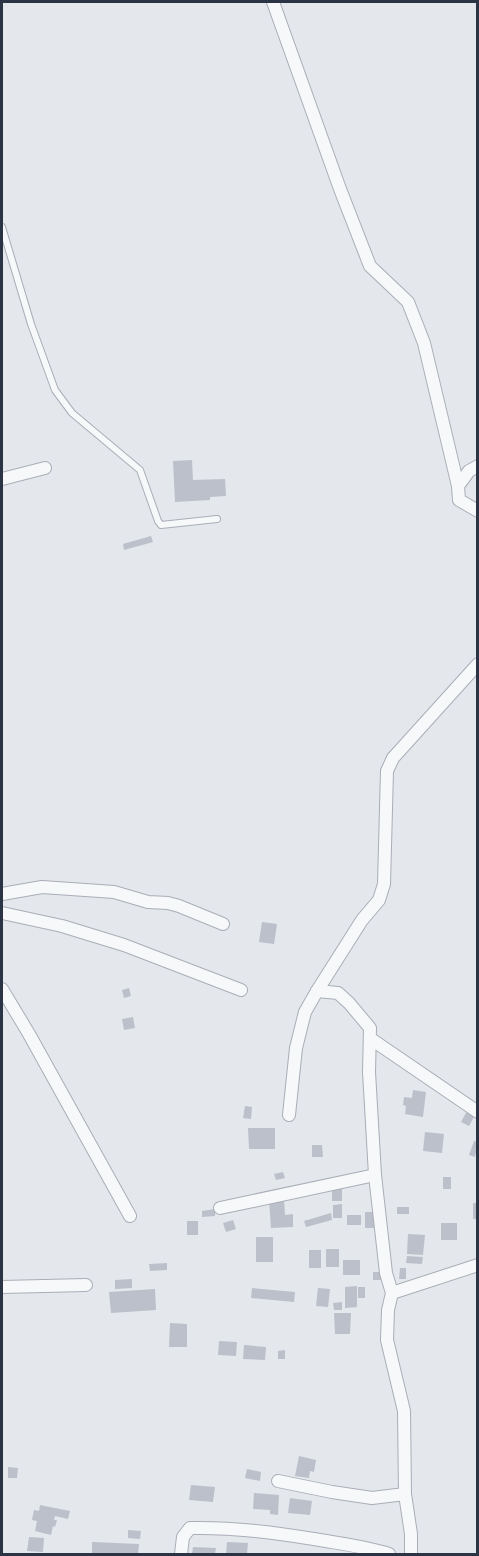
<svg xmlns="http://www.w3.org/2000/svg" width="479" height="1556" font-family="'Golos Text',sans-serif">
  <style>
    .building { fill: #bbc0ca }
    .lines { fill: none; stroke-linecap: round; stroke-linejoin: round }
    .service-casing { stroke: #a9aeb7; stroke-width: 8 }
    .minor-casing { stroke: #a9aeb7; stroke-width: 14 }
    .service { stroke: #f7f8fa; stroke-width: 6 }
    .minor { stroke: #f7f8fa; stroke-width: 12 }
  </style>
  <rect width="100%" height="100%" fill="#e4e7ec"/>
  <g class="building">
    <path d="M192,460L193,480L225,479L226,496L210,497V500L175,502L173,461Z"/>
    <path d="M151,536L153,542L124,550L123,544Z"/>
    <path d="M262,922L277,924L274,944L259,942Z"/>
    <path d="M129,988L131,996L124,998L122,990Z"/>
    <path d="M133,1017L135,1028L124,1030L122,1019Z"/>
    <path d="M413,1090L426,1092L423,1117L405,1114L406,1106L403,1105L404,1097L412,1098Z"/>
    <path d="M245,1106L252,1107L251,1119L243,1118Z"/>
    <path d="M468,1109L476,1113L469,1126L461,1122Z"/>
    <path d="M248,1128H275V1149H249Z"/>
    <path d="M425,1132L444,1134L442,1153L423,1151Z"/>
    <path d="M474,1141L478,1142L475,1157L469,1155Z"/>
    <path d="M312,1145H322L323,1157H312Z"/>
    <path d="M283,1172L285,1178L276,1180L274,1174Z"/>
    <rect x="443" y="1177" width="8" height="12"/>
    <path d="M342,1188V1201H332V1189Z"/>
    <path d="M284,1199L285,1215L293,1214V1227L271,1228L269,1200Z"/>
    <rect x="473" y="1203" width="5" height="16"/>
    <path d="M342,1204V1218H333V1205Z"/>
    <rect x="397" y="1207" width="12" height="7"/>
    <path d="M215,1209V1216L202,1217V1211Z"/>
    <rect x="365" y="1212" width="13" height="16"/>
    <path d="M331,1213L332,1220L306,1227L304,1221Z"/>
    <rect x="347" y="1215" width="14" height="10"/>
    <path d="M233,1220L236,1229L226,1232L223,1223Z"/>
    <rect x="187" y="1221" width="11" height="14"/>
    <rect x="441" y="1223" width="16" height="17"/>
    <path d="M408,1234L425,1235L423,1255L407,1254Z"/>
    <rect x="256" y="1237" width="17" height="25"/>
    <rect x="326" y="1249" width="13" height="18"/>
    <rect x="309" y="1250" width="12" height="18"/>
    <path d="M407,1256L423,1257L422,1264L406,1263Z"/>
    <rect x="343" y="1260" width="17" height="15"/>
    <path d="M167,1263V1270L150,1271L149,1264Z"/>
    <path d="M400,1268H406V1279H399Z"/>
    <rect x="373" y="1272" width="14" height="8"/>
    <path d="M132,1279V1288L115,1289V1280Z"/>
    <path d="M357,1286V1307L345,1308V1287Z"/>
    <rect x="358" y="1287" width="7" height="11"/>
    <path d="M252,1288L295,1292L294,1302L251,1298Z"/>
    <path d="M318,1288L330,1289L328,1307L316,1306Z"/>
    <path d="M155,1289L156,1310L111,1313L109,1292Z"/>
    <path d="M342,1302V1310H334L333,1303Z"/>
    <path d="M334,1313H351L350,1334H335Z"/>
    <path d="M170,1323L187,1324V1347H169Z"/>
    <path d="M219,1341L237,1342L236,1356L218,1355Z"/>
    <path d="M244,1345L266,1347L265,1360L243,1359Z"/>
    <path d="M285,1350V1359H278V1351Z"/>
    <path d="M299,1456L316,1460L314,1472L310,1471L309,1478L295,1476Z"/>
    <path d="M8,1467L18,1468L17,1478H8Z"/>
    <path d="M247,1469L261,1472L260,1481L245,1478Z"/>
    <path d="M191,1485L215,1487L213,1502L189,1500Z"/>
    <path d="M254,1493L279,1495L278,1515L270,1514V1510L253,1509Z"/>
    <path d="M290,1498L312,1501L310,1515L288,1513Z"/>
    <path d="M40,1505L70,1511L68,1519L55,1516L54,1520H57L55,1527L53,1526L51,1535L35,1531L37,1521L32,1520L34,1510L39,1511Z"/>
    <path d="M128,1530L141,1531L140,1539L128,1538Z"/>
    <path d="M29,1537L44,1538L43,1552L27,1551Z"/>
    <path d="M92,1542L139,1544L138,1554H92Z"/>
    <path d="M227,1542L248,1543L247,1554H226Z"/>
    <path d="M193,1547L216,1548L215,1554H192Z"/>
  </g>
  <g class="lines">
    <defs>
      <path id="service" d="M2,227L31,324L55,390L72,413L140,470L158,521L161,525L217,519"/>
      <g id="minor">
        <path d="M273,2L340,189L370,266L408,302L424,343L458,486"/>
        <path d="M478,466L469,471L458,486L459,500L478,511"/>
        <path d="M2,479L45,468"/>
        <path d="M2,894L42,887L114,892L148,902L168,903L179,906L223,924"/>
        <path d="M2,913L62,926L124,945L241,990"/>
        <path d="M2,989L29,1034L130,1216"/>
        <path d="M371,1039L478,1112"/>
        <path d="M289,1115L296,1048L305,1012L317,991"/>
        <path d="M220,1208L375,1175"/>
        <path d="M2,1287L86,1285"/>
        <path d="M392,1293L478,1265"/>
        <path d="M278,1481L332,1492L372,1498L405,1494"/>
        <path d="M181,1554L183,1537L190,1528C234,1527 277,1533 320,1540C343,1544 367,1547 389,1554"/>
        <path d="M411,1554V1534L405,1494L404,1411L387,1340L388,1310L392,1293L386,1273L375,1175L369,1072L370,1028L349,1003L338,993L317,991L362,920L379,900L384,884L387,771L393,758L478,664"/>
      </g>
    </defs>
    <use href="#service" class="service-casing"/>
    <use href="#minor" class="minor-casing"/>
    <use href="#service" class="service"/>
    <use href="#minor" class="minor"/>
  </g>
  <rect width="479" height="1556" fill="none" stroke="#2b3445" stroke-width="6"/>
</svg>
